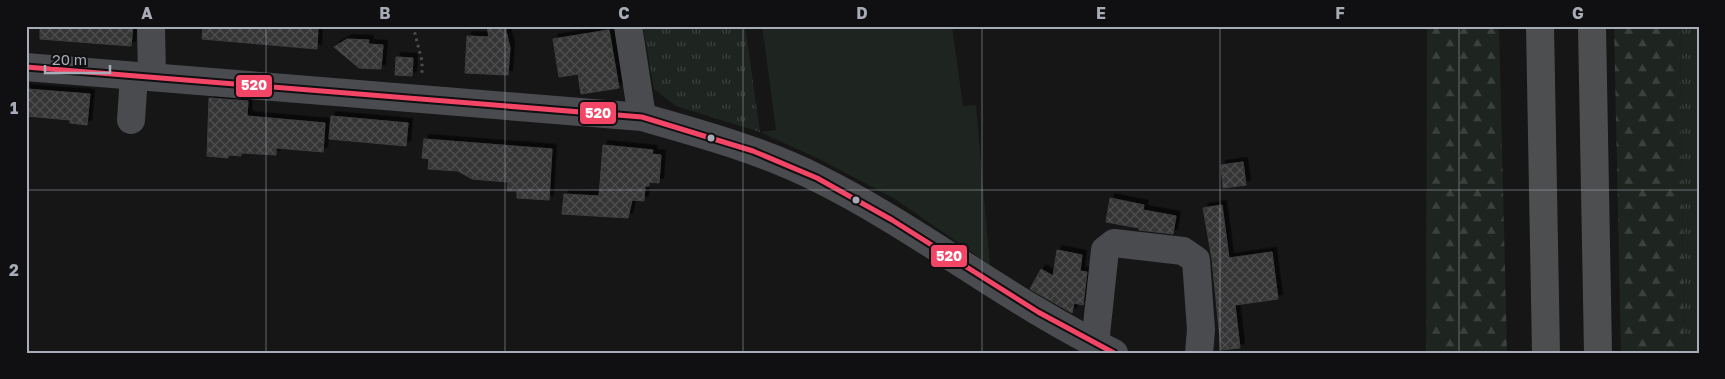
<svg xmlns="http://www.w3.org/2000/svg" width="1725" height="379" font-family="'Golos Text',sans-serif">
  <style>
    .grass { fill: #1e241f }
    .forest { fill: url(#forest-firs) }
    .park { fill: url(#park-tufts) }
    .building { fill: url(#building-cross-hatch); stroke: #3e3f42; filter: url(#shadow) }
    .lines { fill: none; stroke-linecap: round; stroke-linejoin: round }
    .path { stroke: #4c4d50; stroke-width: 3; stroke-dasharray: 2.5 4; stroke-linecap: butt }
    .minor { stroke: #4a4b4f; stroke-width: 28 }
    .highway { stroke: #4c4e50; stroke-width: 28 }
    .bus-1-casing { stroke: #101012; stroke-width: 9 }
    .bus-1 { stroke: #f34667; stroke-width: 5 }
    .grid { fill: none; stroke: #a8acb6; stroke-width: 1; stroke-opacity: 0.55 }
    .bus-dot { fill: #a8acb6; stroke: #101012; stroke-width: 2 }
    .line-badge { stroke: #101012; stroke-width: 2 }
    .badge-label { font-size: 14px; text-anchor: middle; font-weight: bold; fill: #fff }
    .neatline { fill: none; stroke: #a8acb6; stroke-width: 2 }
    .grid-label { font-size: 16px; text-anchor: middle; font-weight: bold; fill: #a8acb6 }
  </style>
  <defs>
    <pattern id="forest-firs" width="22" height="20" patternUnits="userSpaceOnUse" patternTransform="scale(1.25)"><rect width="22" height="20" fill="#1e241f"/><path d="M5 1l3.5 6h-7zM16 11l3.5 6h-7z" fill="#3c413d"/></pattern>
    <pattern id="park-tufts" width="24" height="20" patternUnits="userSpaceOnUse" patternTransform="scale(1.25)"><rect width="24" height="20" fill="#1e241f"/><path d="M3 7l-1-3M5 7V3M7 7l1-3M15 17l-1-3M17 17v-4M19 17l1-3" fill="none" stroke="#3c413d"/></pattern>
    <pattern id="building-cross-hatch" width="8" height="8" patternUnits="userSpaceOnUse" patternTransform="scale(1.25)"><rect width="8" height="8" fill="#343435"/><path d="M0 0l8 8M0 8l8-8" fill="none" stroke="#4f4f50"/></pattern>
    <filter id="shadow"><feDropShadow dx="4.5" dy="-4.5" stdDeviation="0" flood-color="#0009"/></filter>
  </defs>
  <rect width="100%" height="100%" fill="#161616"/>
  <path class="grass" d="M762,26H952L963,106L976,105L990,265L895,199L819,159L760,132L776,130Z"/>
  <g class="forest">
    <path d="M1427,26H1499L1507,353H1426Z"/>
    <path d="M1614,26H1680L1684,353H1621Z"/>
  </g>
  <g class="park">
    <path d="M643,26H745L760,132L676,106L654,89Z"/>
    <path d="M1680,26H1699V353H1684Z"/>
  </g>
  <g class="building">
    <path d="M40,26H133L131,46L40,39Z"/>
    <path d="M203,26H318L317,49L202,39Z"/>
    <path d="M487,26H505L510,48L508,75L465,73L467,36L489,37Z"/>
    <path d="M609,30L619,88L581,94L578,74L559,77L553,39Z"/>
    <path d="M347,39L369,40L368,44L383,45L381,69L359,68L334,47Z"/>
    <path d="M396,57L413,58L412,76L395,75Z"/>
    <path d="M26,89L90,94L87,125L70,123V120L26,116Z"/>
    <path d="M209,98L248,101L247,116L325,123L323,152L276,148V155L241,153V156L228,155V158L207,156Z"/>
    <path d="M331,116L408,123L406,146L329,139Z"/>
    <path d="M424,139L552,149L549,200L517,198V191H507L508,182L472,179L458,171L428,169L429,159L422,158Z"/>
    <path d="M603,145L653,150L652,154L661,155L659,183L649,182V186H645L644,201L632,200L628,218L562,214L564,194L599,196Z"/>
    <path d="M1243,162L1246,185L1223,188L1221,165Z"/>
    <path d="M1110,198L1144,205L1143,210L1176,216L1173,234L1139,230V228L1106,222Z"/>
    <path d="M1222,205L1229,258L1272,252L1278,299L1235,305L1240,348L1221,350L1212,259L1203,208Z"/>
    <path d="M1057,250L1082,255L1080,271L1087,272L1083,305L1074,303L1072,313L1030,289L1041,269L1053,276Z"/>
  </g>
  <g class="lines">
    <path class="path" d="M413,26L422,61V76"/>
    <g class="minor">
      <path d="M151,26L152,77"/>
      <path d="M628,26L642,117"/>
      <path d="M26,67L642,117C702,134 761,150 817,178C920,229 1010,303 1114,353"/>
      <path d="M131,120L134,76"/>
      <path d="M1095,344L1105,250L1114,243L1183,251L1196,260L1201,330L1199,353"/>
    </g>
    <g class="highway">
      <path d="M1540,26L1546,353"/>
      <path d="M1592,26L1598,353"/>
    </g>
    <defs>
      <path id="bus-1" d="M26,67L642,117L753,151L817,178L892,220L1038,312L1114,353"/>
    </defs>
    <use href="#bus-1" class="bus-1-casing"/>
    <use href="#bus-1" class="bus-1"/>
  </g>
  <path class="grid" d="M266,26V353M505,26V353M743,26V353M982,26V353M1220,26V353M1459,26V353M26,190H1699"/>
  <g class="bus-dot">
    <circle cx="711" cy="138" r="4.5"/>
    <circle cx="856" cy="200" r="4.5"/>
  </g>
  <g class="line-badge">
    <rect x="235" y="74" width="38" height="24" rx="5" fill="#f34667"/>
    <rect x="579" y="101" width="38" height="24" rx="5" fill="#f34667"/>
    <rect x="930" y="244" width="38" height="24" rx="5" fill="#f34667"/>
  </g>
  <g class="badge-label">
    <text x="254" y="90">520</text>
    <text x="598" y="118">520</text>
    <text x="949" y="261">520</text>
  </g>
  <rect width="1725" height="379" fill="none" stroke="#101012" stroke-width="55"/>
  <path d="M45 65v8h65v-8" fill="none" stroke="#a8acb6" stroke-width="2.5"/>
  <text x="52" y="65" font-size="15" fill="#a8acb6" stroke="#101012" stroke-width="4" paint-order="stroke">20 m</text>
  <rect x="28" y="28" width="1670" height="324" class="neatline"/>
  <g class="grid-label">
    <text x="147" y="19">A</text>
    <text x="385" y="19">B</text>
    <text x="624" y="19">C</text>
    <text x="862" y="19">D</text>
    <text x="1101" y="19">E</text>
    <text x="1340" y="19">F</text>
    <text x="1578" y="19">G</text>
    <text x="14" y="114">1</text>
    <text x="14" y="276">2</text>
  </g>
</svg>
